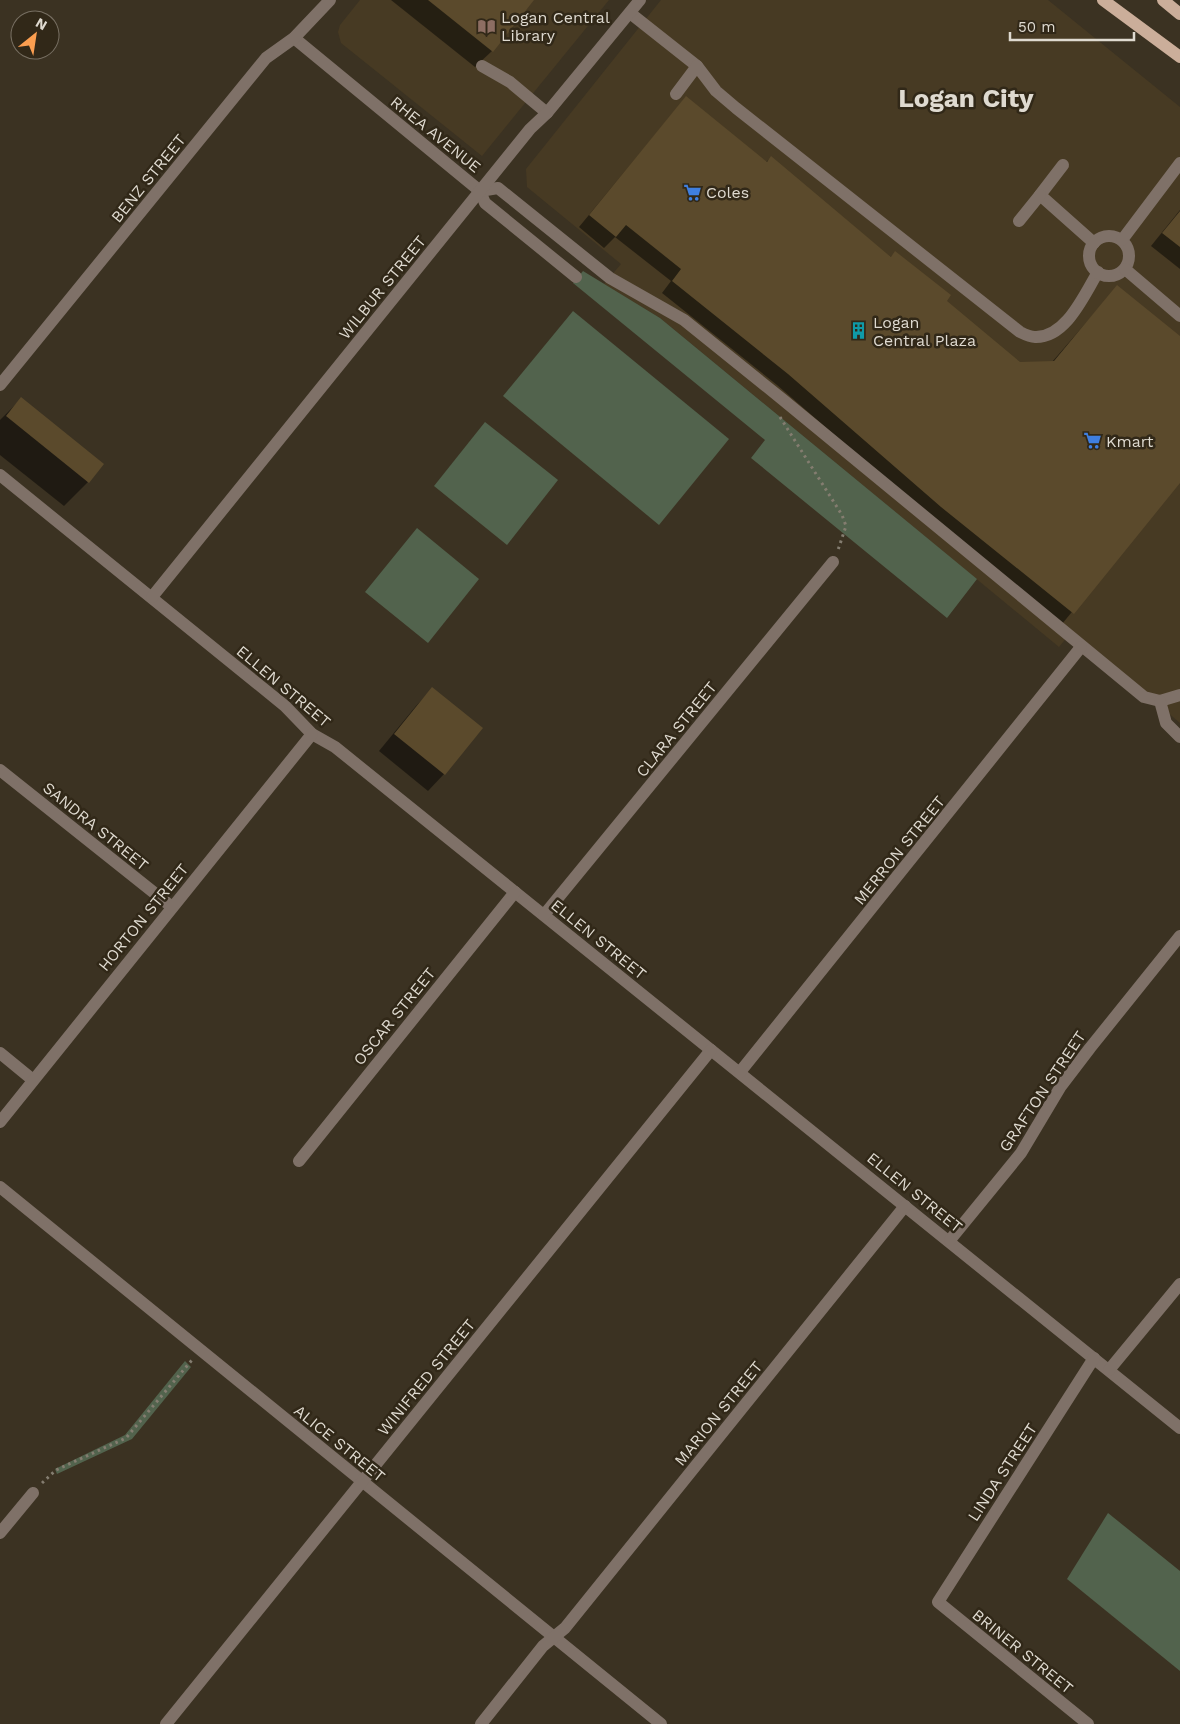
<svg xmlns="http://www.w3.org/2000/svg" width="1180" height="1724" font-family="'Work Sans',sans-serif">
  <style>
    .built { fill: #473a23 }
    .green { fill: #52634d }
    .shadow { fill: #0007 }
    .building { fill: #5b4a2c }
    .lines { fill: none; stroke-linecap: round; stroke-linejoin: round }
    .path { stroke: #847d70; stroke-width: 3; stroke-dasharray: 2.5 4; stroke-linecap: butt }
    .minor { stroke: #7f7168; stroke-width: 12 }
    .major { stroke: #cbae9a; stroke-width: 12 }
    .labels { text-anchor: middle; stroke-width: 5; stroke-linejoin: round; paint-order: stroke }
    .poi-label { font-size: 16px; fill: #dfdad0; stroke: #312818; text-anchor: start }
    .street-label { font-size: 16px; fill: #dfdad0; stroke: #312818 }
    .town-label { font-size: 26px; font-weight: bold; fill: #dfdad0; stroke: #312818 }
  </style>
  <rect width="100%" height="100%" fill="#3b3222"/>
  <g class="built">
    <path d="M360,0H609L482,156L341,43L338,32L340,25Z"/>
    <path d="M661,0H1048L1180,107V723L1072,631L1059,647L660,318L604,284L621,264L527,187L526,169Z"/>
  </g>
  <g class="green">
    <path d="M583,271L660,318L977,579L947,618L751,458L765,440L573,283Z"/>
    <path d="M573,311L729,439L659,525L503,396Z"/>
    <path d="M485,422L558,480L507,545L434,486Z"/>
    <path d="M417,528L479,579L428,643L365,592Z"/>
    <path d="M185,1361L191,1367L132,1439L57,1474L55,1469L125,1435Z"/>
    <path d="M1108,1513L1180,1571V1671L1067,1579Z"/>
  </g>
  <g class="shadow">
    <path d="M391,0H533L492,51L475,67Z"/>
    <path d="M686,97L766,162L771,158L1019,363L1052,362L1117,287L1180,338V481L1062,624L930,518L777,385L662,293L671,281L615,237L604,248L579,227Z"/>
    <path d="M1180,210V269L1151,246Z"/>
    <path d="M21,399L88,482L64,506L0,455V420Z"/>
    <path d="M432,689L444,774L428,791L379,751L416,706Z"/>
  </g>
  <g class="building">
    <path d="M428,0H534L493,52Z"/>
    <path d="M686,96L767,162L771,156L891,257L895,251L951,295L947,301L1020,362L1054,361L1117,285L1180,336V483L1074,614L941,507L788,374L672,281L681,269L626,225L616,237L589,215Z"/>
    <path d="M1180,211V247L1162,233Z"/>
    <path d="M21,397L104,464L89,483L6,416Z"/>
    <path d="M432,687L483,728L445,775L394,734Z"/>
  </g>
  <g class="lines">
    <g class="path">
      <path d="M780,417L842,515L846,526L838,550"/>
      <path d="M42,1483L56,1470L126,1438L192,1360"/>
    </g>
    <g class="minor">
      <path d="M630,13L697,66L716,91L736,108L1020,332C1024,334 1030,337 1035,337C1066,338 1084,295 1098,272"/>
      <path d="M294,38L480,191L485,203L576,277"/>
      <path d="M482,66L510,82L547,113"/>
      <path d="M676,94L697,66"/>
      <path d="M1063,165L1040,195L1094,243"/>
      <path d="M480,191L498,188L610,278L684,320L782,399L1144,697L1160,701L1180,695"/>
      <path d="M1019,221L1040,195"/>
      <circle cx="1109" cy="256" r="20"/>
      <path d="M1122,240L1180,163"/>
      <path d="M1125,269L1180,316"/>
      <path d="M0,385L266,58L294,38L330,0"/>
      <path d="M0,475L285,706L312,734L335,747L1180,1428"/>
      <path d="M152,597L530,129L547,113L640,0"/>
      <path d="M1160,701L1166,723L1180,737"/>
      <path d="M0,770L172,907"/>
      <path d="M544,915L833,562"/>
      <path d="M0,1053L33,1080"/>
      <path d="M740,1072L1081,647"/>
      <path d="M0,1122L312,734"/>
      <path d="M299,1161L515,892"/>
      <path d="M0,1187L661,1724"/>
      <path d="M950,1240L1021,1153L1061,1086L1090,1048L1180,936"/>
      <path d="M1109,1370L1180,1284"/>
      <path d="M0,1533L33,1493"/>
      <path d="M166,1724L711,1050"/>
      <path d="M481,1724L543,1646L565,1628L905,1206"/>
      <path d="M1088,1724L938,1602L1094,1358"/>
    </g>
    <g class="major">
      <path d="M1103,0L1180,57"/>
      <path d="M1163,0L1180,14"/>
    </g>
  </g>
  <defs>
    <symbol id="library-bare" viewBox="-9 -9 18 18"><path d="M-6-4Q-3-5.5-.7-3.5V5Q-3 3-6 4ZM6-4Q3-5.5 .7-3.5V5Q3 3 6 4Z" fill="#8d6e63" stroke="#312818" stroke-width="2.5" paint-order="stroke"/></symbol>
    <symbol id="supermarket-bare" viewBox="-9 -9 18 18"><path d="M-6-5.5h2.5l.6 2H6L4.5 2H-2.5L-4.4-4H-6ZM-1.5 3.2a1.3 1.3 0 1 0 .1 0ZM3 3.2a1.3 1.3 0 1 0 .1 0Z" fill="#3f7fe0" stroke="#312818" stroke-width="2.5" paint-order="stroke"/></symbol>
    <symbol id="building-bare" viewBox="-9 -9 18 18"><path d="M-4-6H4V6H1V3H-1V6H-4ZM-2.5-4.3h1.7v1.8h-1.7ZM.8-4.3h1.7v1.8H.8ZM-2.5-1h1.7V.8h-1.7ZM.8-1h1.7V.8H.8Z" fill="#0f9aa8" stroke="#312818" stroke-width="2.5" paint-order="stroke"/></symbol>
  </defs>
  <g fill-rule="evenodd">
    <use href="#library-bare" x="474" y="14" width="25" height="25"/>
    <use href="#supermarket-bare" x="680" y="180" width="25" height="25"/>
    <use href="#building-bare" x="846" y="318" width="25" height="25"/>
    <use href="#supermarket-bare" x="1080" y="428" width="25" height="25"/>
  </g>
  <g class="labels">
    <g class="poi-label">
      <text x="501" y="23">Logan Central<tspan x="501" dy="18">Library</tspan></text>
      <text x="706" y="198">Coles</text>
      <text x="873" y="328">Logan<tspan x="873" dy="18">Central Plaza</tspan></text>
      <text x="1106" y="447">Kmart</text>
    </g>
    <g class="street-label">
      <text transform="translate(436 134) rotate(39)" y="6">RHEA AVENUE</text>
      <text transform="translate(148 178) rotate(-51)" y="6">BENZ STREET</text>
      <text transform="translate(382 287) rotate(-51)" y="6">WILBUR STREET</text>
      <text transform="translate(284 686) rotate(40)" y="6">ELLEN STREET</text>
      <text transform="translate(676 729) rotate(-51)" y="6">CLARA STREET</text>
      <text transform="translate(96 826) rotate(39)" y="6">SANDRA STREET</text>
      <text transform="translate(899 850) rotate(-51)" y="6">MERRON STREET</text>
      <text transform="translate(143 917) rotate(-51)" y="6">HORTON STREET</text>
      <text transform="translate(599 939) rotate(39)" y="6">ELLEN STREET</text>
      <text transform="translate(394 1016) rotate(-51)" y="6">OSCAR STREET</text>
      <text transform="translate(1042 1091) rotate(-56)" y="6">GRAFTON STREET</text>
      <text transform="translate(915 1192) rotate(39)" y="6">ELLEN STREET</text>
      <text transform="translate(426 1377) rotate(-51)" y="6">WINIFRED STREET</text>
      <text transform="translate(718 1413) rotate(-51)" y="6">MARION STREET</text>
      <text transform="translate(340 1443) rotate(39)" y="6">ALICE STREET</text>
      <text transform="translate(1002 1472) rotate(-57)" y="6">LINDA STREET</text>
      <text transform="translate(1023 1651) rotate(39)" y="6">BRINER STREET</text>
    </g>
    <g class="town-label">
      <text x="966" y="107">Logan City</text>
    </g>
  </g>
  <g transform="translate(35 35) rotate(30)"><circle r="24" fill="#312818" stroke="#776f62"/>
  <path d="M0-4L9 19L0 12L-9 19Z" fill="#fb9e50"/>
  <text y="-8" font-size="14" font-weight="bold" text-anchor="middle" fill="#dfdad0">N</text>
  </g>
  <path d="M1010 32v8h124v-8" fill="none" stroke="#dfdad0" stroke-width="2.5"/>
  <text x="1018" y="32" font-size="15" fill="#dfdad0" stroke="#312818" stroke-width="4" paint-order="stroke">50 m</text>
</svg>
